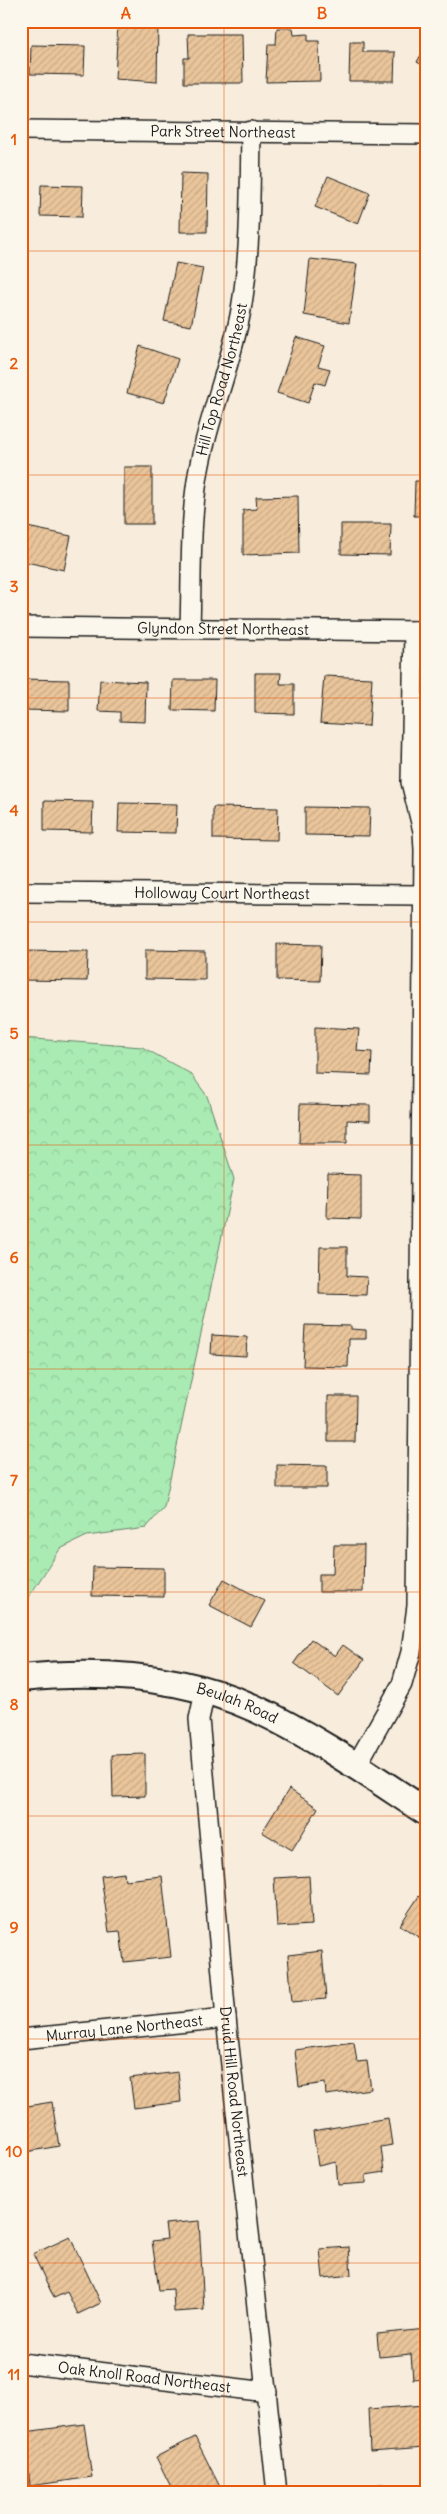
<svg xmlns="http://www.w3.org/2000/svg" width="447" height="2514" font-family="Delius,sans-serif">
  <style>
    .forest { fill: url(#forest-crowns); stroke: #638468 }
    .building { fill: url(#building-hatch); stroke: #1c1c1c }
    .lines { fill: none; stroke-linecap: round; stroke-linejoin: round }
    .minor-casing { stroke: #1c1c1c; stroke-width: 22 }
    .secondary-casing { stroke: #1c1c1c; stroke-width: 30 }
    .minor { stroke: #fbf7ec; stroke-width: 19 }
    .secondary { stroke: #fbf7ec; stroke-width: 26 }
    .grid { fill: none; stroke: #e8590c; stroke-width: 1; stroke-opacity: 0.55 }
    .labels { text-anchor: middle; stroke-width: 4; stroke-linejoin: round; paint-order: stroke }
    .street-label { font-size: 15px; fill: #1c1c1c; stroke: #fbf7ec }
    .neatline { fill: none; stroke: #e8590c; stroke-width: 2 }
    .grid-label { font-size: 16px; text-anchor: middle; font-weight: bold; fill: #e8590c }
  </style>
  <defs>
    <pattern id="forest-crowns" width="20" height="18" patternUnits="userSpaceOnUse" patternTransform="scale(1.25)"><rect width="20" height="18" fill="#aaebb3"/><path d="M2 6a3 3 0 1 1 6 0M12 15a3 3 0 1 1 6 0" fill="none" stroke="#92c999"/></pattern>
    <pattern id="building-hatch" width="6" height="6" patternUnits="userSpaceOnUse" patternTransform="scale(1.25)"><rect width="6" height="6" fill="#eac59b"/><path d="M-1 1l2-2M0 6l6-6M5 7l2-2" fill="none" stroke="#c8a985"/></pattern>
  </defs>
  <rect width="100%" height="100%" fill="#f8eddc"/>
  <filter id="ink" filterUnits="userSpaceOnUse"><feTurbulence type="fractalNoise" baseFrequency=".02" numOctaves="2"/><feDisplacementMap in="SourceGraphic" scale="10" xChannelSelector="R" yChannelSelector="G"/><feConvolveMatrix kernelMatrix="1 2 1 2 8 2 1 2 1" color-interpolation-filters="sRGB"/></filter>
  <g filter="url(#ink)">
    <path class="forest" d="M21,1038L142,1047L191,1074L207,1096L234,1179L164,1507L146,1528L87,1536L60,1549L21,1609Z"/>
    <g class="building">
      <path d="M118,21L158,23L157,82L115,79Z"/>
      <path d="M277,28H293L294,35L308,34V41H319L320,81L266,82L268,44H276Z"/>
      <path d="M188,34H242L243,83H184V58H189Z"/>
      <path d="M350,42H363V52H395L394,81H349Z"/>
      <path d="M31,45L85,46L84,75L30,74Z"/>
      <path d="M426,46V67L417,62Z"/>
      <path d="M181,173L208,174L207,232H180Z"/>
      <path d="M328,176L370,193L358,224L315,207Z"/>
      <path d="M41,185L83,186L82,217L40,216Z"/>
      <path d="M310,259L357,264L349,323L304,315Z"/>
      <path d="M176,263L203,268L191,326L164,321Z"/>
      <path d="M296,337L325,346L318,366L330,369L325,385L315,382L308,403L277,393Z"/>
      <path d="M140,346L178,359L164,403L127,393Z"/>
      <rect x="124" y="467" width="28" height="57"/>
      <path d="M415,481H426V516H414Z"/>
      <path d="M298,496L299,553L243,555V510L257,509L256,497Z"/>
      <path d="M341,524H391L390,555L341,554Z"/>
      <path d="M22,526L71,536L64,570L21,561Z"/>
      <path d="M255,673H281L280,684H294V714L255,713Z"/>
      <path d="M324,676L372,678L369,726L320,723Z"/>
      <path d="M21,679L69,680V711L21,710Z"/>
      <path d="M100,680L146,682L145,722L120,721V712L98,711Z"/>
      <path d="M173,680H215L214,711L172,710Z"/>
      <path d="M44,801L93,802L92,832L44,831Z"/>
      <path d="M119,803L177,804L176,833L118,832Z"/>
      <path d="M213,807L278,808L277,840L213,839Z"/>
      <path d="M305,807L370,808L369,836L305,835Z"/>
      <path d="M277,944L321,945L320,981L277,980Z"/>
      <path d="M145,950L205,951V980L145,979Z"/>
      <path d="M21,951L88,952L87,981L21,980Z"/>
      <path d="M315,1027L359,1029L357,1051L372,1052L371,1075L315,1073Z"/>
      <path d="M300,1104L370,1105V1121L347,1120V1143H299Z"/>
      <path d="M328,1174L361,1175V1219L327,1218Z"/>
      <path d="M320,1247H347V1276L367,1277L366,1295L319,1294Z"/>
      <path d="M305,1325L351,1326V1329L366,1330V1339H349L348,1367L303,1366Z"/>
      <path d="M212,1335L247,1337L246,1356L211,1354Z"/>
      <path d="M328,1396H356L355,1442H328Z"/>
      <path d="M277,1465L327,1466V1488H277Z"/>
      <path d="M334,1545H364L363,1592H319V1574H333Z"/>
      <path d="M93,1567L164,1568V1597L92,1596Z"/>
      <path d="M224,1579L265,1601L251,1627L209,1605Z"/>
      <path d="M311,1639L335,1656L343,1645L364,1660L338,1696L294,1663Z"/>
      <path d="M145,1754V1796L113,1797L112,1755Z"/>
      <path d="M289,1789L318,1808L292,1850L262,1832Z"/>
      <path d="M124,1873L125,1880L162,1876L171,1957L124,1962L120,1931L109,1932L101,1876Z"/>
      <path d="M309,1876L312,1925L277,1927L274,1878Z"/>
      <path d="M419,1896L426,1901V1942L400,1925Z"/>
      <path d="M322,1951L326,1999L292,2002L288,1955Z"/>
      <path d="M354,2042L357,2062L367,2061L371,2089L326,2095L325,2083L299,2087L295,2050Z"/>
      <path d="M178,2072L181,2102L134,2108L130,2078Z"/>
      <path d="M52,2102L59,2146L21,2153V2107Z"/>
      <path d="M388,2118L392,2145L381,2147L384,2172L366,2175V2183L338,2185L336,2162L318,2166L313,2131Z"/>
      <path d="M199,2221L204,2310L174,2312L173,2289L159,2290L152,2241L167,2239L165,2224Z"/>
      <path d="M70,2237L101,2303L78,2314L67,2292L54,2298L33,2254Z"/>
      <path d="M349,2247L351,2275L323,2278L320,2249Z"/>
      <path d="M426,2329V2378L413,2379L411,2354L379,2357L377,2334Z"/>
      <path d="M426,2405V2447L370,2451L368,2409Z"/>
      <path d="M84,2424L92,2477L30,2486L25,2432Z"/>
      <path d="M195,2437L221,2489L214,2493H174L156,2457Z"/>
      <path d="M379,2484L426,2487V2493H378Z"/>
    </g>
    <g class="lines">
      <defs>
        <g id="minor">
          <path id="s1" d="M21,130L426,134"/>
          <path id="s2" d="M21,627L425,631"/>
          <path id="s3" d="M190,627C192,574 189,517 200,464C210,412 232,362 241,310C251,251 250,191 251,131"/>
          <path id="s4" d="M21,892L422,895"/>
          <path id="s5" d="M205,1692L199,1719L226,2018L277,2493"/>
          <path d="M356,1766L402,1684L411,1652L417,1606L424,850L423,831L411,782L414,631"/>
          <path id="s6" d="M21,2039L226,2018"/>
          <path id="s7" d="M21,2363L267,2392"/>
        </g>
        <g id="secondary">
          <path id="s8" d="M21,1678C100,1670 183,1675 256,1709C316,1737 371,1776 426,1812"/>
        </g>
      </defs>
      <use href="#minor" class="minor-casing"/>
      <use href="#secondary" class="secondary-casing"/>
      <use href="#minor" class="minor"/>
      <use href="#secondary" class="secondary"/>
    </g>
  </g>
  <path class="grid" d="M224,21V2493M21,251H426M21,475H426M21,698H426M21,922H426M21,1145H426M21,1369H426M21,1592H426M21,1816H426M21,2039H426M21,2263H426"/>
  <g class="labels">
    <g class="street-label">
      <text dy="5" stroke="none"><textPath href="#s1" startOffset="202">Park Street Northeast</textPath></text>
      <text dy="5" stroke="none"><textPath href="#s3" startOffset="251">Hill Top Road Northeast</textPath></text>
      <text dy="5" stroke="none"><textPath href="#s2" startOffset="202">Glyndon Street Northeast</textPath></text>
      <text dy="5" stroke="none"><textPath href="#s4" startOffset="201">Holloway Court Northeast</textPath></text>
      <text dy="5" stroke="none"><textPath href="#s8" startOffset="220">Beulah Road</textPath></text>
      <text dy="5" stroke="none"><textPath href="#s6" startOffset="104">Murray Lane Northeast</textPath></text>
      <text dy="5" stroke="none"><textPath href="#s5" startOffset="402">Druid Hill Road Northeast</textPath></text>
      <text dy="5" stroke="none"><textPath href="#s7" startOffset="124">Oak Knoll Road Northeast</textPath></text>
    </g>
  </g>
  <rect width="447" height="2514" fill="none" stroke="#fbf7ec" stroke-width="55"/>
  <rect x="28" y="28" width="392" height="2458" class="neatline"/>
  <g class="grid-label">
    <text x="126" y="19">A</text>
    <text x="322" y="19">B</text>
    <text x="14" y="145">1</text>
    <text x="14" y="369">2</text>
    <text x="14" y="592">3</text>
    <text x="14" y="816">4</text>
    <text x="14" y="1039">5</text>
    <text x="14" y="1263">6</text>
    <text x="14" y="1486">7</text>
    <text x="14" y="1710">8</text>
    <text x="14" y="1933">9</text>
    <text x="14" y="2157">10</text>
    <text x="14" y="2380">11</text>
  </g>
</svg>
